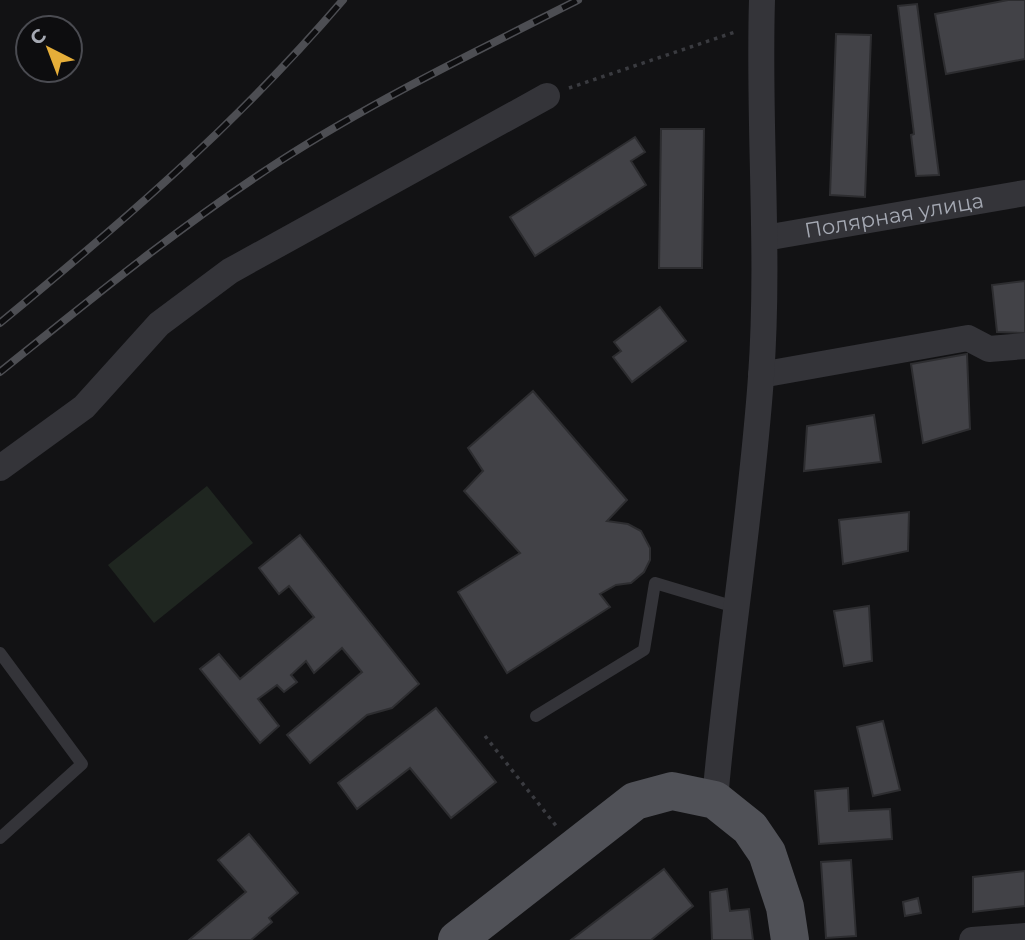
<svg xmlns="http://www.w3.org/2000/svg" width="1025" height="940" font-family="Montserrat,sans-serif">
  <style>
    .green { fill: #1f2620 }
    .building { fill: #424247; stroke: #2d2d30; stroke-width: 2 }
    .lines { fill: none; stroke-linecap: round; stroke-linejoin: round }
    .path { stroke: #3a3b40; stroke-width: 3.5; stroke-dasharray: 3.5 5; stroke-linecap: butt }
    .lane { stroke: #343439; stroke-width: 12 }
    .street { stroke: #343439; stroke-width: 26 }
    .primary { stroke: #505157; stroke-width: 38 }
    .rail-casing { stroke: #4d4e53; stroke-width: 8 }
    .rail { stroke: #0d0d0f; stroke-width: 5; stroke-dasharray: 16; stroke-linecap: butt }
    .labels { text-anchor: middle; stroke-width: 5; stroke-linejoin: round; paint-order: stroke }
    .street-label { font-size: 21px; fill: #a5a9b3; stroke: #0d0d0f }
  </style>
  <rect width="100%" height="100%" fill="#121214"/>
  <path class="green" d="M207,486L253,543L154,623L108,565Z"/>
  <g class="building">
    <path d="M1008,0H1025V59L946,74L935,14Z"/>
    <path d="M917,4L939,175L916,176L911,135L914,134L898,6Z"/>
    <path d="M836,34L871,35L865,197L830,195Z"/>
    <path d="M661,129H704L702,268H659Z"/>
    <path d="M635,137L645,152L631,161L646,185L535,256L510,217Z"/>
    <path d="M1025,281V333L997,332L992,285Z"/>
    <path d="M660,307L686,341L632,382L613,357L621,351L614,342Z"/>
    <path d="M967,354L970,429L923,443L911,364Z"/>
    <path d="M533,391L627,500L607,521L628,524L641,531L650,548V560L644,572L631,583L616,585L600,594L610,607L507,673L458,592L520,553L464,491L483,471L468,448Z"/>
    <path d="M874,415L881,462L804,471L807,426Z"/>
    <path d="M909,512L908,551L843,564L839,520Z"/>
    <path d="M300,535L419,684L392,708L367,715L310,763L287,735L362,672L342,648L314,673L306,661L291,675L297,682L284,692L277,685L258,699L279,726L260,743L200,669L219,654L240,679L314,617L289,586L279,594L259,568Z"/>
    <path d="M869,606L872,661L844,666L834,611Z"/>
    <path d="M436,708L496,782L451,818L410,768L357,809L338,783Z"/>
    <path d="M883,721L900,790L873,796L857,727Z"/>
    <path d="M848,788L849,811L890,809L892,839L819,844L815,791Z"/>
    <path d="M249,834L298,893L269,918L272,922L251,940H189L246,892L218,860Z"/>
    <path d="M851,860L856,936L826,938L821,862Z"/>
    <path d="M664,869L693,906L651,940H571Z"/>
    <path d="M1025,871V906L973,912V877Z"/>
    <path d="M727,889L730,911L749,909L753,940H712L710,892Z"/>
    <path d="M918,898L921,913L905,916L903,902Z"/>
  </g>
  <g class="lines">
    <g class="path">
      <path d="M569,88L738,31"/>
      <path d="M485,736L557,827"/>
    </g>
    <g class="lane">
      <path d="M0,653L82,764L0,838"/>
      <path d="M536,716L644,650L655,583L735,607"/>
    </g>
    <g class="street">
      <path id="s1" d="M765,238L1025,193"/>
      <path d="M761,375L968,338L989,349L1025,346"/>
      <path d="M0,468L84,407L159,324L230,271L547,96"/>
      <path d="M715,800C727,659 751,519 761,377C770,252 758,126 762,0"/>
      <path d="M972,940L1025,936"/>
    </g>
    <path class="primary" d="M457,940L635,801L672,791L715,800L750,828L767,853L785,907L790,940"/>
    <defs>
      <g id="rail">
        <path d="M0,323C125,220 237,124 343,0"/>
        <path d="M0,372C91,299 181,225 280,161C375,100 477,51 578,0"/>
      </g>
    </defs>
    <use href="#rail" class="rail-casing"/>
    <use href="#rail" class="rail"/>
  </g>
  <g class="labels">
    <g class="street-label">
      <text dy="7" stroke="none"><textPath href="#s1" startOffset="131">Полярная улица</textPath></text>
    </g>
  </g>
  <g transform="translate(49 49) rotate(318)"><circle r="33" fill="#0d0d0f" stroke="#4a4b51" stroke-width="2"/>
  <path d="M0-5L12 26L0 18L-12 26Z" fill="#e5ae39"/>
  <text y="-10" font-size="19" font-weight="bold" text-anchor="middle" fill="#a5a9b3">С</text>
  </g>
</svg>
